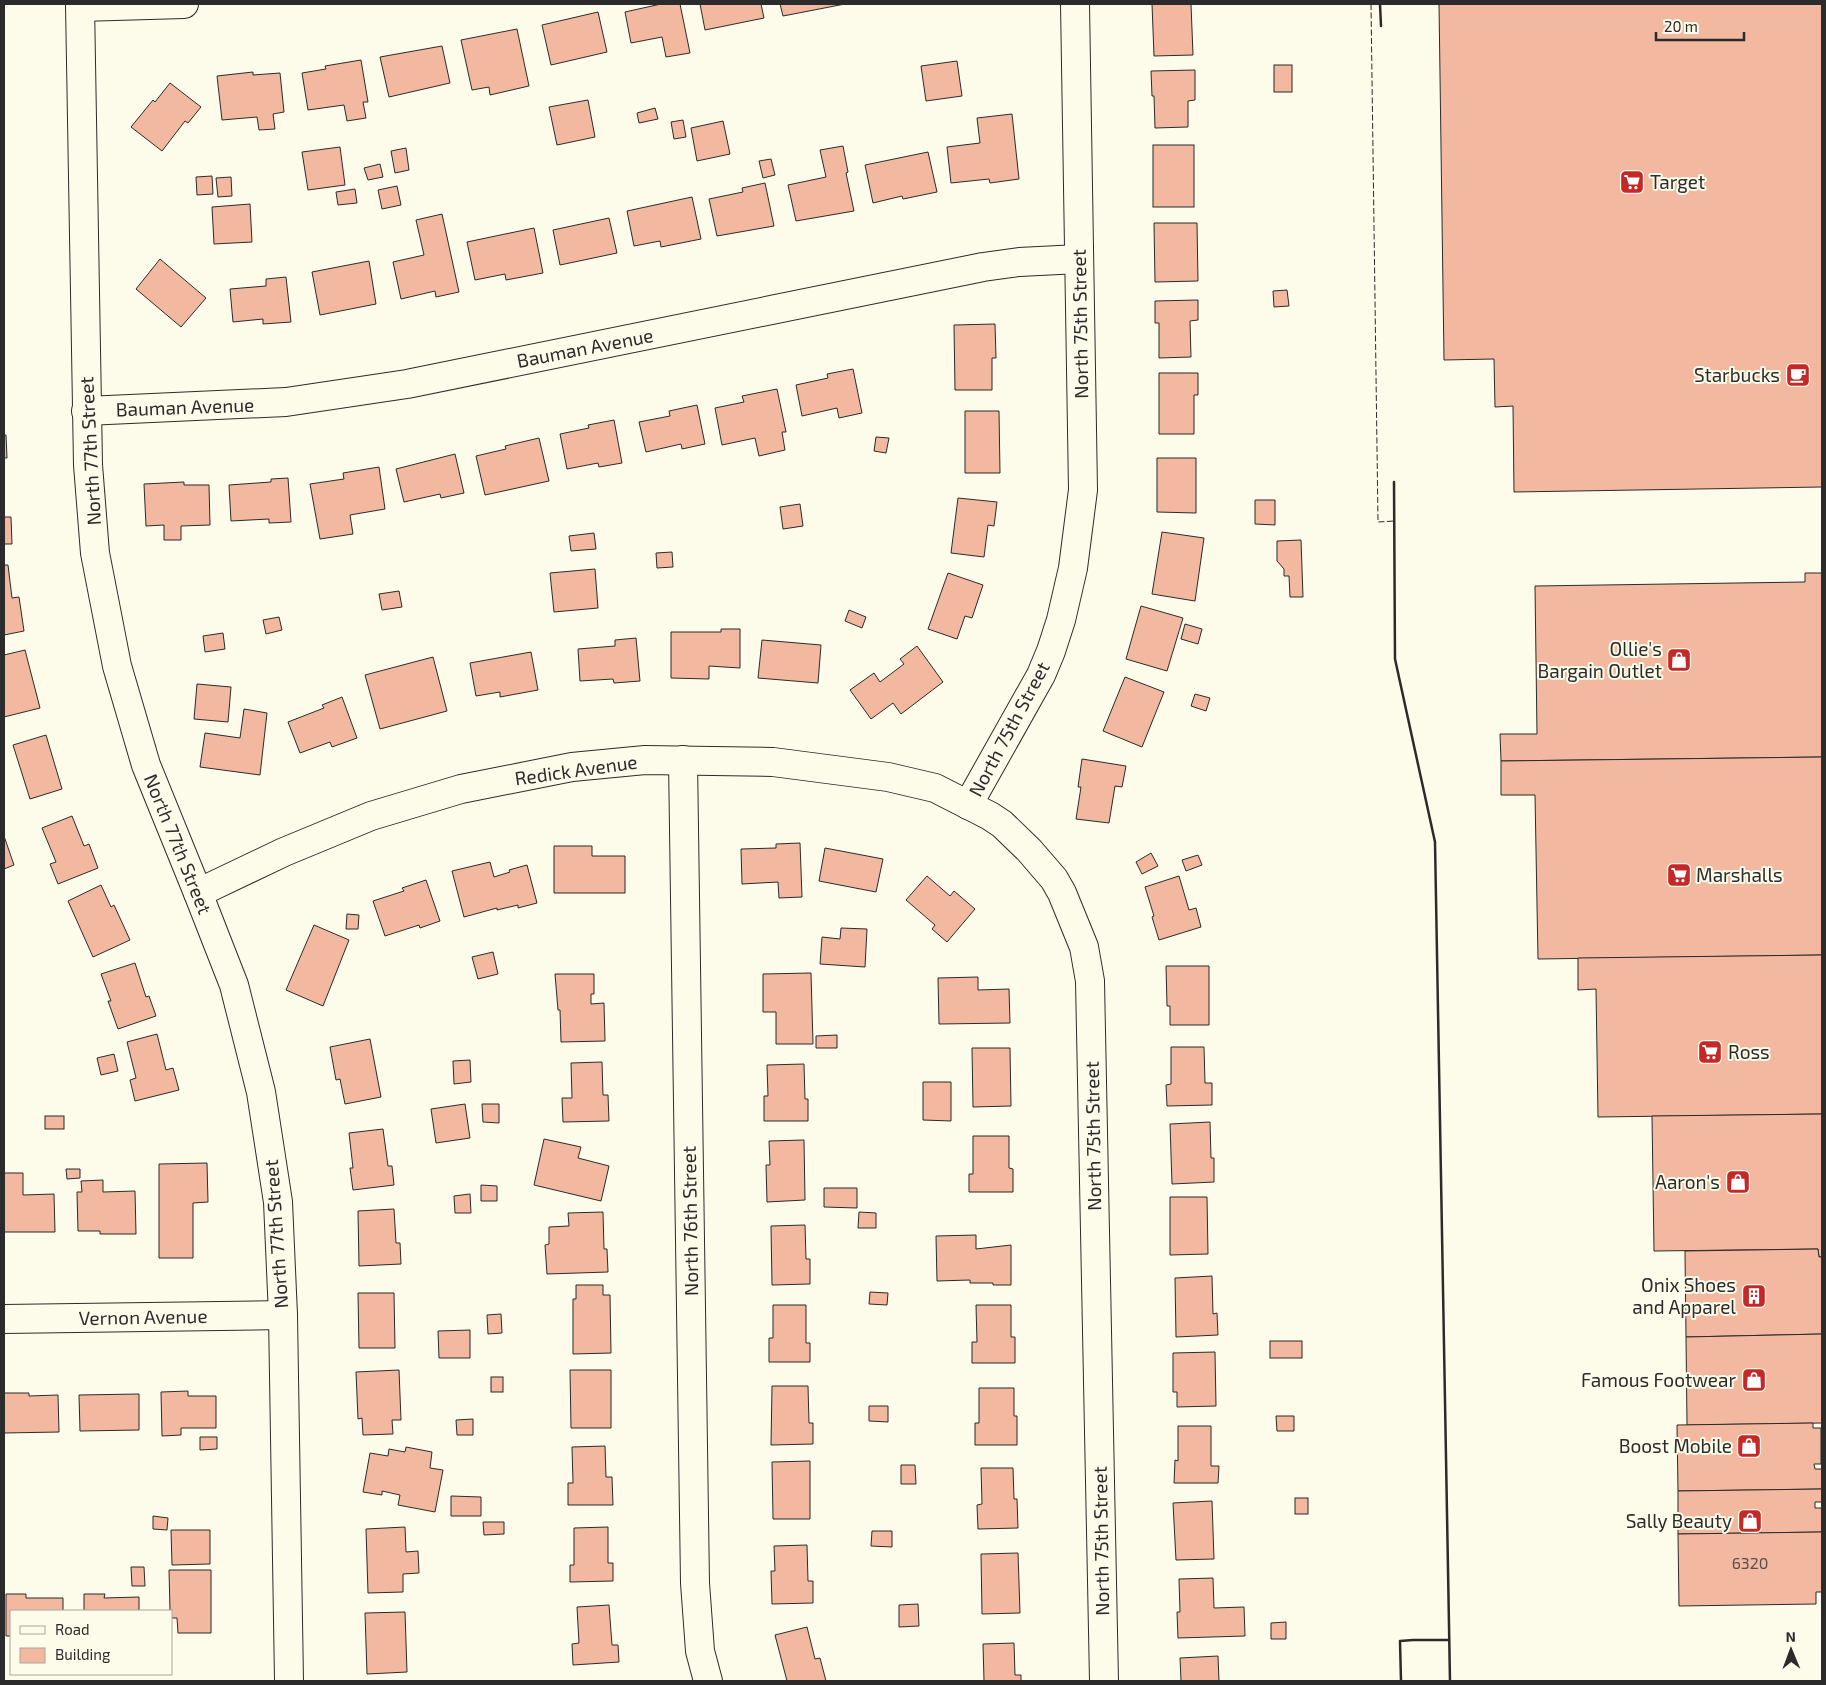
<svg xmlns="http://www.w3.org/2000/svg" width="1826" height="1685" font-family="'Exo 2',sans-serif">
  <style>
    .building { fill: #f2b8a0; stroke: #2b2b2b }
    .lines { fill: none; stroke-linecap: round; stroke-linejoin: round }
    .minor-casing { stroke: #2b2b2b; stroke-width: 30 }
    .minor { stroke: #fdfbea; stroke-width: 28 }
    .fence { stroke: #2b2b2b; stroke-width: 1; stroke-dasharray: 6 2.5; stroke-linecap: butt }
    .wall { stroke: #2b2b2b; stroke-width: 2.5 }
    .labels { text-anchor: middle; stroke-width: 4; stroke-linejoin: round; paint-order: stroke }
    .number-label { font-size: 16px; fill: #5d4e48 }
    .poi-label { font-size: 19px; fill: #2b2b2b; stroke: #fdfbea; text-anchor: end }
    .street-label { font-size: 19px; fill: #2b2b2b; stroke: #fdfbea }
  </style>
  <rect width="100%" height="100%" fill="#fdfbea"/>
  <g class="building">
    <path d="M661,4H680L690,53L666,57L662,37L631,43L625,12Z"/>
    <path d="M700,4H761L764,18L705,30Z"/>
    <path d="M780,4H845L783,16Z"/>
    <path d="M1152,4H1191L1193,55L1154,56Z"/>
    <path d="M1439,4H1822V487L1514,492L1513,406L1495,407L1494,359L1444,360Z"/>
    <path d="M598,12L607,52L551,65L542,25Z"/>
    <path d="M517,29L529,86L490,95L489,87L472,90L461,40Z"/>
    <path d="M442,46L450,83L389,97L380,57Z"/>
    <path d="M361,60L368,102H363L366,118L347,121L344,105L308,110L302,73L326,69L325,66Z"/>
    <path d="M957,61L962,96L926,101L921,66Z"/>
    <rect x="1274" y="65" width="18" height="27"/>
    <path d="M1195,70V100L1188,101V127L1155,128L1154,96H1152L1151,71Z"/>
    <path d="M253,72V75L280,73L284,112L273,114L275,129L259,130L257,117L222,120L217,76Z"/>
    <path d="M170,83L201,107L188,123L185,121L162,151L131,127L153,100L155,102Z"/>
    <path d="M588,100L595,137L557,145L549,107Z"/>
    <path d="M655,108L658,119L639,123L637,113Z"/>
    <path d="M1012,114L1019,179L990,183L989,179L951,183L947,147L980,143L977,118Z"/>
    <path d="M683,120L686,137L674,139L671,122Z"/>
    <path d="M723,121L730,154L697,161L691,128Z"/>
    <rect x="1153" y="145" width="41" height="62"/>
    <path d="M843,146L848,172L846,173L854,211L796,221L788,185L826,177L820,150Z"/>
    <path d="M340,147L345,185L308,190L302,152Z"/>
    <path d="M406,148L409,170L395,173L391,151Z"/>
    <path d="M928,152L937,192L903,199L902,196L873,203L865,165Z"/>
    <path d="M771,159L775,175L763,178L759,161Z"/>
    <path d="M380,164L383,177L368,180L364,168Z"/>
    <path d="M212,176L213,194L197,195L196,177Z"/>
    <path d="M231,177L232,196L218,197L216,178Z"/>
    <path d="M765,183L774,226L717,236L709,199L743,192L742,188Z"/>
    <path d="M397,186L401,205L382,209L378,190Z"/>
    <path d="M355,189L357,203L338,205L336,192Z"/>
    <path d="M692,197L701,239L661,247L660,241L634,246L627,211Z"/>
    <path d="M250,204L252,242L214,244L212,207Z"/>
    <path d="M442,214L459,292L436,297L435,291L401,299L393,262L424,255L416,220Z"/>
    <path d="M609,218L617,253L560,265L553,230Z"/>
    <path d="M1154,223H1197L1198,281L1155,282Z"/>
    <path d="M534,228L543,273L506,280L505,274L475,280L467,242Z"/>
    <path d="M160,259L206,298L181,327L136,289Z"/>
    <path d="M369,261L376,304L320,315L312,272Z"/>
    <path d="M286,277L291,322L263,324V319L233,322L230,289L266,286V279Z"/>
    <path d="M1287,290L1289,306L1274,307L1273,291Z"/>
    <path d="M1198,300V320L1190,321L1191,357L1159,358V323H1155V301Z"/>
    <path d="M995,324L996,358H992V390H955L954,325Z"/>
    <path d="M853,369L862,413L839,418L837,408L802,416L796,385L828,378L827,374Z"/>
    <path d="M1159,373H1198V395H1194V434H1159Z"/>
    <path d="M777,389L786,432H782L785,450L759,456L755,438L722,445L715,408L744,402L742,396Z"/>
    <path d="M697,405L705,444L682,449L681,444L646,452L639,422L670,416L669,411Z"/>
    <path d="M965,411H999L1000,473H965Z"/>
    <path d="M614,420L622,463L599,467L598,463L567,469L560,434L589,428L588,425Z"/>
    <path d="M4,435H6L7,458H4Z"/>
    <path d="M876,437L889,438L886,453L874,451Z"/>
    <path d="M539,438L549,481L485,495L476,456L506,449L505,446Z"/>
    <path d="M455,454L464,493L441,498L440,494L404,502L396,469Z"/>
    <path d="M1157,458H1196V513L1157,512Z"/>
    <path d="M379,467L385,509L350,515L353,534L320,539L310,484L344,479L343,473Z"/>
    <path d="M288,478L291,522L269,523V519L231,521L229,485L271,482V479Z"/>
    <path d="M184,482V485H209L210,525L181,526V540H164V525L146,526L144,484Z"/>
    <path d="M958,498L997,502L994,526L988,525L984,557L951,553Z"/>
    <path d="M1255,500H1275V525L1255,524Z"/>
    <path d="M800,504L803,526L783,529L780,507Z"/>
    <path d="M4,517H11L12,544H4Z"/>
    <path d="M1162,532L1204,538L1195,601L1152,594Z"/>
    <path d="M594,533L596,549L571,551L569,536Z"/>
    <path d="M1301,540L1303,597H1290L1289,576H1284V569L1277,561V541Z"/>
    <path d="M672,552L673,567L657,568L656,553Z"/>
    <path d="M4,565H8L12,598L19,597L24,631L4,635Z"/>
    <path d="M595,569L598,608L554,612L550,573Z"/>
    <path d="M948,573L983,585L972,618L965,616L957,639L928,629Z"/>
    <path d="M1805,573H1822V757L1501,761L1500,734H1537L1535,586L1805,582Z"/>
    <path d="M399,591L402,607L382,610L379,594Z"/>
    <path d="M1141,606L1183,618L1167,671L1126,659Z"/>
    <path d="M849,610L866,617L862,628L845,621Z"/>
    <path d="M279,617L282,630L266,634L263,620Z"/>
    <path d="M1185,624L1202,629L1198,644L1181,639Z"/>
    <path d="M721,629H740V668L709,666V679L671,678V632H721Z"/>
    <path d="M223,633L225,649L205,652L203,636Z"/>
    <path d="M636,638L640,681L614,683L613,679L580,681L578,649L615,646V640Z"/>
    <path d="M762,640L821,645L818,683L758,678Z"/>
    <path d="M917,646L943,682L901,714L893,703L871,719L850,690L874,673L880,682L904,664L900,659Z"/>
    <path d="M25,650L40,708L4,717V655Z"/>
    <path d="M531,652L538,690L500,697V692L476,696L470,663Z"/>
    <path d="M433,657L447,711L380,729L365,675Z"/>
    <path d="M1125,677L1164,692L1142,747L1103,731Z"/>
    <path d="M197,684L231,687L228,722L194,719Z"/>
    <path d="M1195,694L1210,698L1206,711L1191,706Z"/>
    <path d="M342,697L357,738L332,747L330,742L300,753L288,722L324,708L322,705Z"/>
    <path d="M244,709L267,713L260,775L200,767L205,733L240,738Z"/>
    <path d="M46,735L62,789L30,799L13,745Z"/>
    <path d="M1822,757V955L1538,959L1535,795H1501V761Z"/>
    <path d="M1082,759L1126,766L1122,787L1115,786L1109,823L1076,819L1081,787H1078Z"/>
    <path d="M72,816L84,846L89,844L98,868L58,884L50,864L56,862L42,828Z"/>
    <path d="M4,836L14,865L4,869Z"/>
    <path d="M800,843L802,897L779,898L778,882L742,884L741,849L776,848V844Z"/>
    <path d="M554,846H592V856H625V893H554Z"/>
    <path d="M825,848L883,859L876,892L819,881Z"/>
    <path d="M1151,853L1158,866L1142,874L1136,862Z"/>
    <path d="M1198,855L1202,865L1186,871L1182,860Z"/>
    <path d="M490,862L494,877L510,872L509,870L527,865L537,903L518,908V905L497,910V908L464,917L452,871Z"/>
    <path d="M927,876L950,896L954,891L975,909L947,942L932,929L935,925L906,900Z"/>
    <path d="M1179,876L1189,910L1196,908L1201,927L1159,940L1152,917L1154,916L1145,887Z"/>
    <path d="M426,880L440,921L420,928L419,925L385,936L373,901L404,891L402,888Z"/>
    <path d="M101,885L111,907L114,905L130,940L93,957L68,901Z"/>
    <path d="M347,914L359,915L358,929H346Z"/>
    <path d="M314,925L349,940L323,1006L286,990Z"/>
    <path d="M841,928L867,929L865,967L820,964L822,937L840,939Z"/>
    <path d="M493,952L498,974L478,979L472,957Z"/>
    <path d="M1822,955V1114L1598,1117L1596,989L1578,990V958Z"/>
    <path d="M135,963L146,997L149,996L156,1016L118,1029L108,1001H111L101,974Z"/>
    <path d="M1166,966H1209V1025H1170V1006H1167Z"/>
    <path d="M811,973L813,1044H776V1012H763V974Z"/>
    <path d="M555,974H594V994H591V1004L604,1003L605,1041L561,1042L560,1010H558Z"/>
    <path d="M978,977V990L1009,989L1010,1023L939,1024L938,978Z"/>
    <path d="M157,1034L166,1070L173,1068L179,1090L135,1101L130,1080L136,1078L127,1042Z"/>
    <path d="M837,1035V1048H816V1036Z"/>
    <path d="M370,1039L381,1097L345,1104L340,1079L336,1080L330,1047Z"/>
    <path d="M1171,1047H1204L1205,1083H1212V1105L1167,1106L1166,1085L1171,1084Z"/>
    <path d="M972,1048H1010L1011,1106L973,1107Z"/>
    <path d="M114,1054L118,1071L101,1075L97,1058Z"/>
    <path d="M470,1060L471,1082L454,1084L453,1061Z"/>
    <path d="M602,1062L603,1095H608L609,1121L563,1122L562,1098H572L571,1063Z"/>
    <path d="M804,1064L805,1099H808V1121H764V1096H768L767,1065Z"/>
    <path d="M923,1082H951V1121L923,1120Z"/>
    <path d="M465,1104L470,1138L436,1143L431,1109Z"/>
    <path d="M482,1104H499V1123L483,1122Z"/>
    <path d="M1822,1114V1257H1819L1818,1249L1654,1251L1652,1116Z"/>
    <rect x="45" y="1116" width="19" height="13"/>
    <path d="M1210,1122L1211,1158H1214V1182L1172,1184L1170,1124Z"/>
    <path d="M383,1129L388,1166H392L394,1185L353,1190L350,1168H353L349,1133Z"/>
    <path d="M973,1136H1009V1168L1013,1169V1192H969V1174H973Z"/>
    <path d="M544,1139L581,1147L578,1158L609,1166L601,1201L534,1185Z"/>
    <path d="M804,1140L805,1200L767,1202L766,1165H770L769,1141Z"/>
    <path d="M207,1163L208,1202L193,1203V1258H159V1164Z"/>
    <path d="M66,1169H80V1178L67,1179Z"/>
    <path d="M4,1173H23V1195L54,1194L55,1232H4Z"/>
    <path d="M103,1180V1192L135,1191L136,1234H100V1231H78L77,1192H82L81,1181Z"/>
    <path d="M481,1185L497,1186V1201H481Z"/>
    <path d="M824,1188H857V1208L824,1207Z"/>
    <path d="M470,1194L471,1213H455L454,1196Z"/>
    <path d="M1170,1197H1207L1208,1254L1170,1255Z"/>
    <path d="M394,1209L396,1243H400L401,1264L359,1266L358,1211Z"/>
    <path d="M603,1212L604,1249H607L608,1272L547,1274L545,1245L549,1244V1227L569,1226L568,1213Z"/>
    <path d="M859,1212L876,1213V1228H858Z"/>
    <path d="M805,1225L806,1259H810V1284L772,1285L771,1226Z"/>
    <path d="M976,1235V1249L1011,1245V1285H993V1283H970V1280L937,1281L936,1236Z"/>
    <path d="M1818,1249L1819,1257H1822V1334L1686,1337L1685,1251Z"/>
    <path d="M1212,1276L1213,1314L1217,1313L1218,1335L1176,1337L1175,1278Z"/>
    <path d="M576,1285H603V1295H610L611,1353L573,1354V1299H576Z"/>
    <path d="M870,1292L888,1293L887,1305L869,1304Z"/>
    <path d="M358,1293H394L395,1348H359Z"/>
    <path d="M773,1305H806V1343H810V1362H769V1338H773Z"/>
    <path d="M976,1305H1011V1337H1015V1363H972V1342H977Z"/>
    <path d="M501,1314L502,1333L488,1334L487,1315Z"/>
    <path d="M470,1330V1358H439L438,1331Z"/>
    <path d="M1822,1334V1423L1687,1425L1686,1337Z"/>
    <rect x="1270" y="1341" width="32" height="17"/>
    <path d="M1215,1352L1216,1406L1177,1407V1392H1173V1353Z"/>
    <path d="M399,1370L401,1420H392L393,1434L363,1435L362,1418L358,1419L356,1372Z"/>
    <path d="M570,1370H611V1428H571Z"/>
    <rect x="491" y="1377" width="12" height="15"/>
    <path d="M772,1386H808L809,1423H813V1444L771,1445Z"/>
    <path d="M979,1388H1014V1416H1017V1445H975V1423H979Z"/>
    <path d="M188,1391V1396H216V1428H181V1435L162,1436L161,1392Z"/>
    <path d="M4,1393H29V1396L58,1395L59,1432L4,1433Z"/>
    <path d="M139,1394V1430L80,1431L79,1395Z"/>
    <path d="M869,1406H888V1422L869,1421Z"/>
    <path d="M1276,1416H1294V1431H1277Z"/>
    <path d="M473,1419V1435H457L456,1420Z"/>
    <path d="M1813,1423V1428H1821V1464H1814L1815,1469H1822V1489L1678,1491L1677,1425Z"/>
    <path d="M1178,1426H1211V1466H1219L1218,1483H1174L1175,1460L1178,1461Z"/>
    <path d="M200,1437H217V1449L200,1450Z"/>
    <path d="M605,1446L606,1477H612L613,1505H568V1483H573L572,1447Z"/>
    <path d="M406,1447L432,1452L430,1468L443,1470L435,1512L398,1505L400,1495L382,1491V1495L363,1492L370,1453L388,1456L389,1449L405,1452Z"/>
    <path d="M810,1461V1519H773L772,1462Z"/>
    <path d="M901,1465H915L916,1484H901Z"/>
    <path d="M981,1468H1013L1014,1499H1017L1018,1528L978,1529L977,1505L982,1504Z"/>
    <path d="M1822,1489V1502H1815V1508H1822V1532L1678,1534V1491Z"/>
    <path d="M451,1496L481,1497V1516H451Z"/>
    <rect x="1295" y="1498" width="13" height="16"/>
    <path d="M1212,1501L1214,1559L1176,1560L1173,1503Z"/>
    <path d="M153,1516L168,1518L167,1530L153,1529Z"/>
    <path d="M483,1522H504V1534L484,1535Z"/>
    <path d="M405,1527L406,1552L418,1551L419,1573L403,1574V1592L368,1593L366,1529Z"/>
    <path d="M608,1527V1563H613V1581L570,1582V1565H574V1528Z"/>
    <path d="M171,1530H210V1564L172,1565Z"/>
    <path d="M872,1531H892V1547L871,1546Z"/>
    <path d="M1822,1532V1592H1816V1604L1679,1606L1678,1534Z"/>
    <path d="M807,1545L808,1581H813V1603L772,1604L771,1571H775L774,1546Z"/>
    <path d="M1018,1553L1020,1613L982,1614L981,1554Z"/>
    <path d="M131,1567H144L145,1586H132Z"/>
    <path d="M169,1570H211V1633H178L177,1618H171V1611H170Z"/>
    <path d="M1213,1578L1214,1608L1244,1607L1245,1636L1178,1638L1177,1612H1180L1179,1579Z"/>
    <path d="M6,1594H26V1598H63V1611H11V1636H6Z"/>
    <path d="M84,1594H105L104,1598L139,1597V1611H84Z"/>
    <path d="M918,1604L919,1626L899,1627V1605Z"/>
    <path d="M609,1605L612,1645H618L619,1662L573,1665L572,1644L579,1643L577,1607Z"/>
    <path d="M405,1612L407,1672L367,1674L365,1613Z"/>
    <path d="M1286,1622V1639H1271V1623Z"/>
    <path d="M807,1627L815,1659L820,1658L826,1681H787L775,1635Z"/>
    <path d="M1014,1643L1015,1675H1021V1681H961H984L983,1644Z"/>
    <path d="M1218,1656L1219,1681H1181L1180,1658Z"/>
  </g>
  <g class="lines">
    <defs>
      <g id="minor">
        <path d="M80,4L88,465L95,553L117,666L146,765L198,893L234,985L261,1092L278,1202L283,1315L289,1681"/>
        <path d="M80,7L184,4"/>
        <path d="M86,411L286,402L407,384L983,267L1019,262L1079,259"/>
        <path d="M683,760L695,1583L700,1651L708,1681"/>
        <path d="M968,805L1041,675L1051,651L1061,620L1073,568L1083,490L1075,4"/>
        <path d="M198,893L284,852L371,816L461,789L572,767L645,760L773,762L888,777L935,788L990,816L1002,824L1029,850L1054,879L1062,893L1084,947L1090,981L1104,1681"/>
        <path d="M4,1319L283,1315"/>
      </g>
    </defs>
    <use href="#minor" class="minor-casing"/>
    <use href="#minor" class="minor"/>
    <path class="fence" d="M1371,4L1378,522L1394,521"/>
    <g class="wall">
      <path d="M1380,4L1381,26"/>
      <path d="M1394,482L1395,659L1435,842L1450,1681"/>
      <path d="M1401,1681L1400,1641L1413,1640H1449"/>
    </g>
  </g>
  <defs>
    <symbol id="supermarket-square" viewBox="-11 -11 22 22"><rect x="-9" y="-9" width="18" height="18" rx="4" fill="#c62828" stroke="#fdfbea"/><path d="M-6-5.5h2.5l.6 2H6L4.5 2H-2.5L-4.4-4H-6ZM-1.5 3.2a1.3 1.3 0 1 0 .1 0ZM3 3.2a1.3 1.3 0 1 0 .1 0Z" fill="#fff"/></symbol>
    <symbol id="cafe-square" viewBox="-11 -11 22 22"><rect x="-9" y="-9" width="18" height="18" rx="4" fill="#c62828" stroke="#fdfbea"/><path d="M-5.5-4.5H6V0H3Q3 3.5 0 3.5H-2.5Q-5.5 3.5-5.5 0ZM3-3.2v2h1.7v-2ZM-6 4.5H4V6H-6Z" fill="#fff"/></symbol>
    <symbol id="shop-square" viewBox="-11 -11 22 22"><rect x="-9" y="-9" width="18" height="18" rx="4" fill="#c62828" stroke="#fdfbea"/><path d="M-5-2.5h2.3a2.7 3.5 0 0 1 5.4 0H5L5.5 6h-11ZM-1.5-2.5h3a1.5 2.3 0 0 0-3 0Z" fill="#fff"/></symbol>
    <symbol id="building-square" viewBox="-11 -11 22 22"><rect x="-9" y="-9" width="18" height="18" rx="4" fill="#c62828" stroke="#fdfbea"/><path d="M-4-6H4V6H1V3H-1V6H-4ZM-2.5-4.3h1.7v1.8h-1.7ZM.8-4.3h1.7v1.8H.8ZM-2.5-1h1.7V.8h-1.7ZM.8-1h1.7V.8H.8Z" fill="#fff"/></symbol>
  </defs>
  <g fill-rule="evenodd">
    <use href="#supermarket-square" x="1618" y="168" width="28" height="28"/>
    <use href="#cafe-square" x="1784" y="361" width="28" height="28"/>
    <use href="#shop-square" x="1665" y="646" width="28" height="28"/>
    <use href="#supermarket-square" x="1665" y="861" width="28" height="28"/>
    <use href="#supermarket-square" x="1696" y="1038" width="28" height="28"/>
    <use href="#shop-square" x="1724" y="1168" width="28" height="28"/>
    <use href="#building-square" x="1740" y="1282" width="28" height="28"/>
    <use href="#shop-square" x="1740" y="1366" width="28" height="28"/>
    <use href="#shop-square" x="1735" y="1432" width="28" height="28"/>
    <use href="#shop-square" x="1736" y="1507" width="28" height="28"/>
  </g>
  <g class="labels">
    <g class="number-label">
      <text x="1750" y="1569">6320</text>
    </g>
    <g class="poi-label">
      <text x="1650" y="189" text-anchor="start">Target</text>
      <text x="1780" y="382">Starbucks</text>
      <text x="1662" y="656">Ollie's<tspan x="1662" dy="22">Bargain Outlet</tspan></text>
      <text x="1696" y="882" text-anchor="start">Marshalls</text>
      <text x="1728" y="1059" text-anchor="start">Ross</text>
      <text x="1720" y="1189">Aaron's</text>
      <text x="1736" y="1292">Onix Shoes<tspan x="1736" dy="22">and Apparel</tspan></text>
      <text x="1736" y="1387">Famous Footwear</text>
      <text x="1732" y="1453">Boost Mobile</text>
      <text x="1732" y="1528">Sally Beauty</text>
    </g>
    <g class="street-label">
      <text transform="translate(1080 324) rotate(-91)" y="7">North 75th Street</text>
      <text transform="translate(585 348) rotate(-11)" y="7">Bauman Avenue</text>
      <text transform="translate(185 407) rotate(-2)" y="7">Bauman Avenue</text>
      <text transform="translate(90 451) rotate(-93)" y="7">North 77th Street</text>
      <text transform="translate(1009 729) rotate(-62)" y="7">North 75th Street</text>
      <text transform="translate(576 770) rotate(-8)" y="7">Redick Avenue</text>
      <text transform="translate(178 844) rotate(68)" y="7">North 77th Street</text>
      <text transform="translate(1093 1136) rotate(-91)" y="7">North 75th Street</text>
      <text transform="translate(690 1221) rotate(-91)" y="7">North 76th Street</text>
      <text transform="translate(276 1234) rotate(-94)" y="7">North 77th Street</text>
      <text transform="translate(143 1317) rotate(-1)" y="7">Vernon Avenue</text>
      <text transform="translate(1101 1541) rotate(-91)" y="7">North 75th Street</text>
    </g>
  </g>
  <rect width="1826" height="1685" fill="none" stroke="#2b2b2b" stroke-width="10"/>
  <rect x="10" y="1610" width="162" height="65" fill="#fdfbea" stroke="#a9a89e"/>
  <rect x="20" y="1626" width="25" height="8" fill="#fdfbea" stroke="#a9a89e"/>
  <text x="55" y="1635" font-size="15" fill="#2b2b2b">Road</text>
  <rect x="20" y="1648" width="25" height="15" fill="#f2b8a0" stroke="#a9a89e"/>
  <text x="55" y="1660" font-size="15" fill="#2b2b2b">Building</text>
  <g transform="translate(1791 1650) rotate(359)" stroke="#fdfbea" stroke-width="4" paint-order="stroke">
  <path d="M0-4L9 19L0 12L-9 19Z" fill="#2b2b2b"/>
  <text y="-8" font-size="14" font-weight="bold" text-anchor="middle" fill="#2b2b2b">N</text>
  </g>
  <path d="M1656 32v8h88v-8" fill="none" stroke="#2b2b2b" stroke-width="2.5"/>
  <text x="1664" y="32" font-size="15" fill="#2b2b2b" stroke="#fdfbea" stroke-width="4" paint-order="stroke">20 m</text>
</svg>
